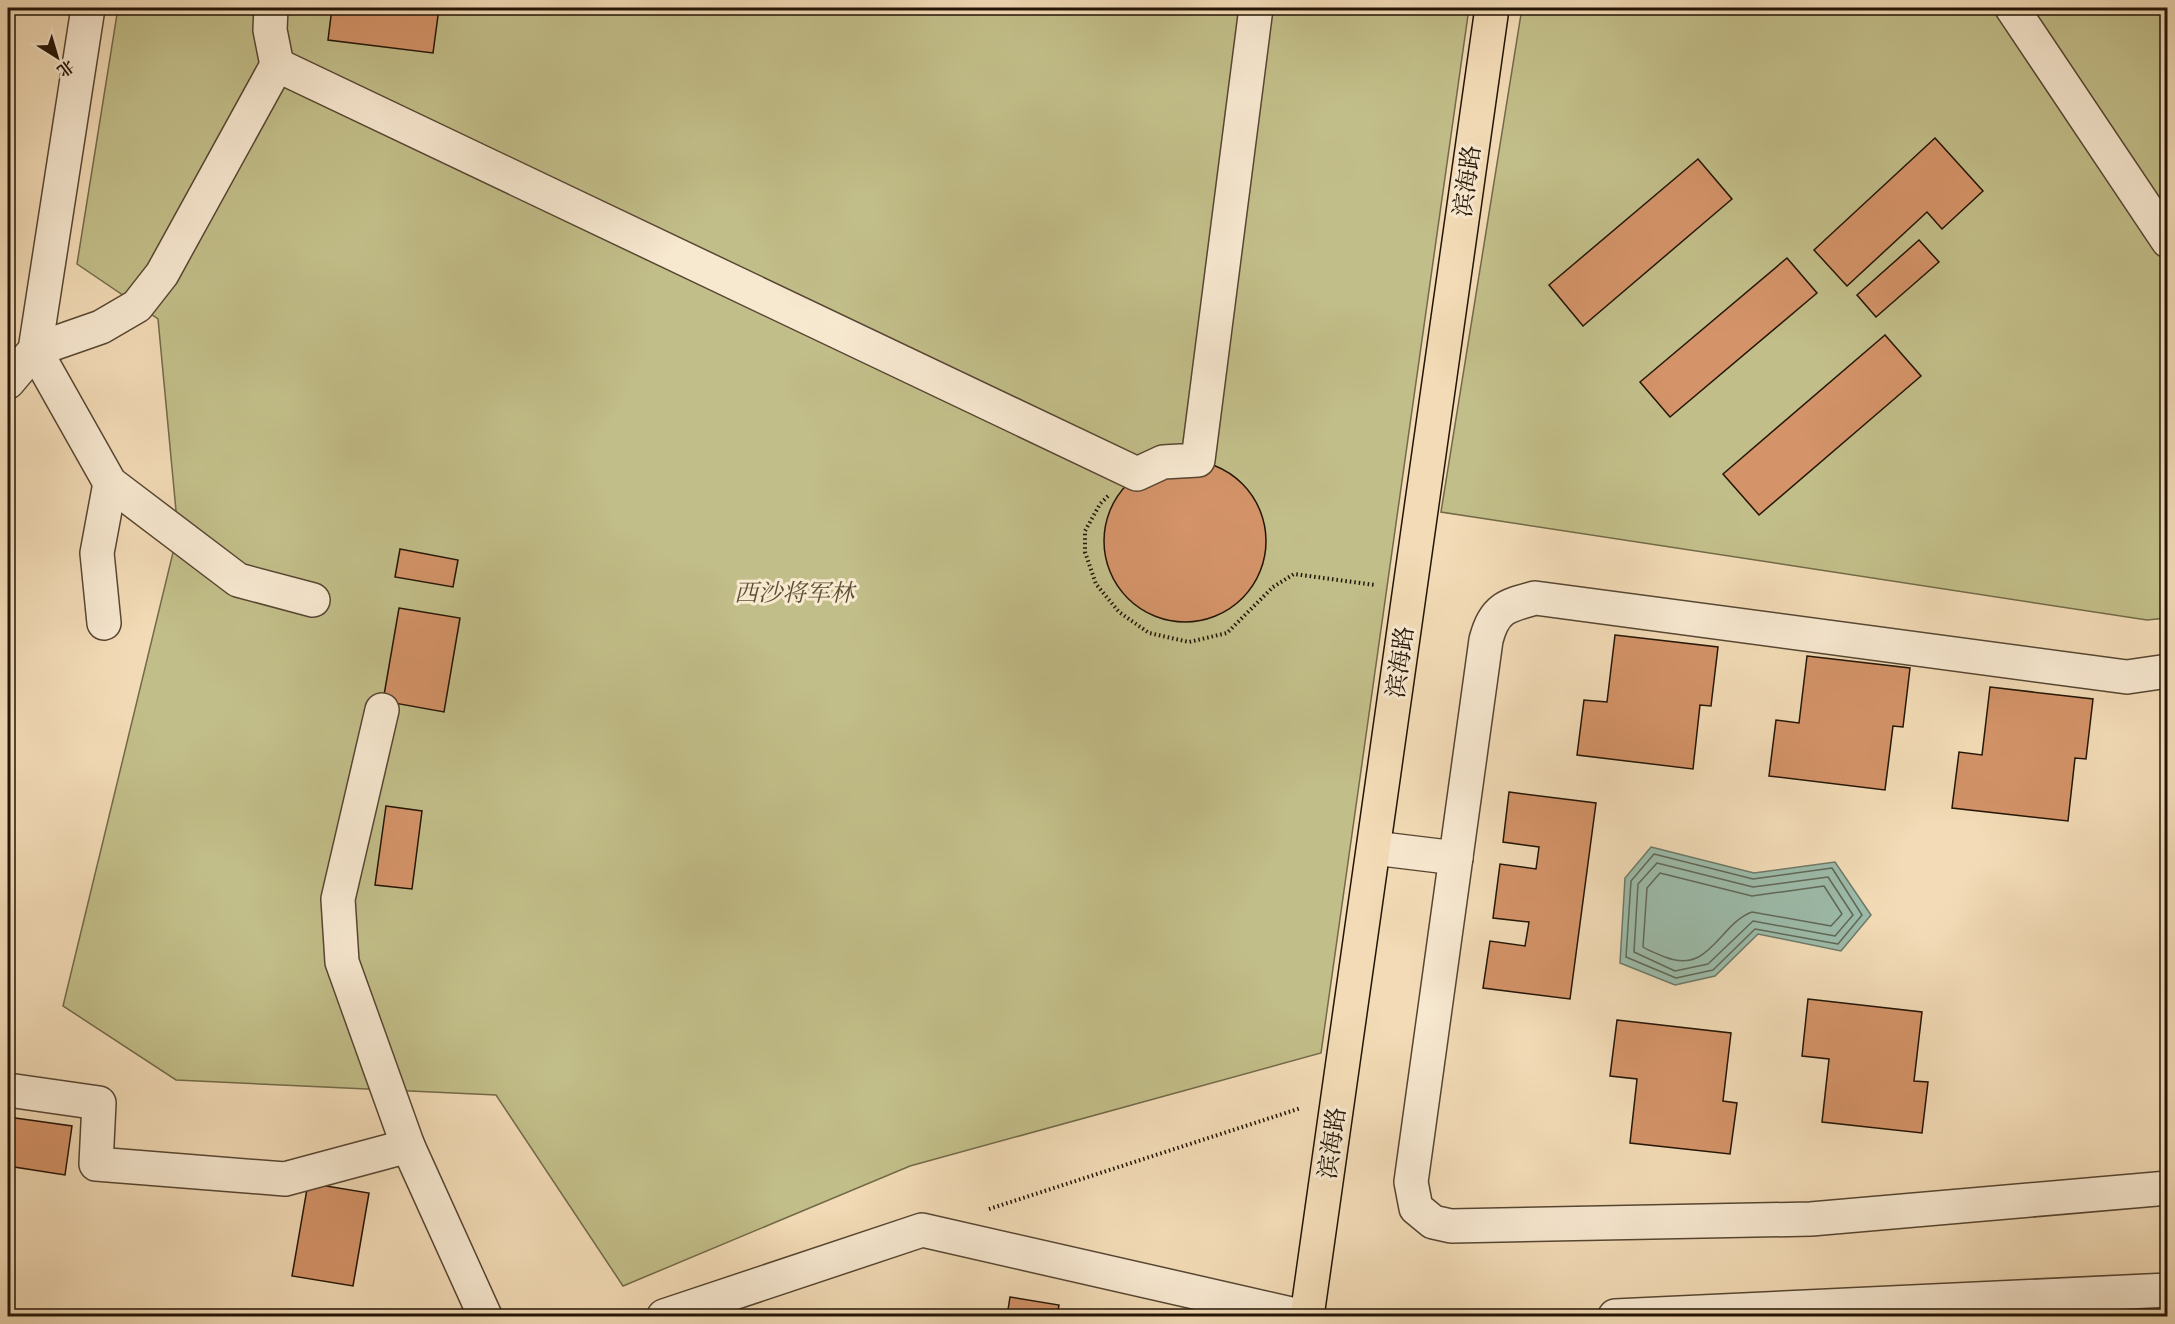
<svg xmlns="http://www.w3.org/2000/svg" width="2175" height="1324" font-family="'Gentium Book Plus','Noto Serif SC',serif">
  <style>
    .green { fill: #c2be89; stroke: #726a48; stroke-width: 1.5 }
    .water { fill: #9cbbaa; stroke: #6c7968; stroke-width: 1.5 }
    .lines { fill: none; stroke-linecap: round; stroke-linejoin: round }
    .shore { stroke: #606858; stroke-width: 1.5 }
    .building { fill: #d49368; stroke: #231506; stroke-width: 1.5 }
    .minor-casing { stroke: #574632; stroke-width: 36 }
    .major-casing { stroke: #231506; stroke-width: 36 }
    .path { stroke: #231506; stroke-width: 4; stroke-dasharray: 1.5 3; stroke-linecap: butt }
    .minor { stroke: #f7e8d0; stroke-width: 33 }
    .major { stroke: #f2dbb6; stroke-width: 33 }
    .labels { text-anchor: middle; stroke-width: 6; stroke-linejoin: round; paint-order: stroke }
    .street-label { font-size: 24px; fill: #231506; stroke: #f7e8d0 }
    .park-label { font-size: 24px; font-style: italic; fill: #5b5034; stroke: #f7e8d0 }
  </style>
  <rect width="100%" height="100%" fill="#f2dbb6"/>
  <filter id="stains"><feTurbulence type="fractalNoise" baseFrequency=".00333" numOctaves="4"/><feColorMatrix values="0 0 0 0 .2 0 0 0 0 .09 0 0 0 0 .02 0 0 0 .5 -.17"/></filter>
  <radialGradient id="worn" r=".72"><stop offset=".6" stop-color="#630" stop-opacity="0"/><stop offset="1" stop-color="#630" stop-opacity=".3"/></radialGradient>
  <g class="green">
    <path d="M118,8H1469L1321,1053L910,1166L623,1286L496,1095L176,1080L63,1006L178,532L158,319L77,264Z"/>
    <path d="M1522,8H2167V618L2147,620L1441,512Z"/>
  </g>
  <path class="water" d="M1651,847L1754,873L1835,862L1871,915L1841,951L1758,934L1715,976L1675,985L1620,963L1625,878Z"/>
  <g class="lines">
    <g class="shore">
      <path d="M1654,854L1753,879L1832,868L1862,915L1838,944L1755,929L1713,970L1676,978L1626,957L1631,881Z"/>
      <path d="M1657,863L1753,887L1828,877L1853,915L1835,936L1753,921L1708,964L1675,971L1634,952L1638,884Z"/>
      <path d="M1660,873L1752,896L1824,886L1842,914L1831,926L1752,912C1719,924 1710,975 1665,957C1658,954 1649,951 1643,947L1647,888Z"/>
    </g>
  </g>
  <g class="building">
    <path d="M332,8H439L433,53L328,40Z"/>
    <path d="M1935,138L1983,191L1942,229L1927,212L1847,286L1814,250Z"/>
    <path d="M1698,159L1732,199L1583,326L1549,285Z"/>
    <path d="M1919,240L1939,262L1876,317L1857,295Z"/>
    <path d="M1787,258L1817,293L1670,417L1640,382Z"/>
    <path d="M1885,335L1921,376L1759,515L1723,474Z"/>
    <circle cx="1185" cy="541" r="81"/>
    <path d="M400,549L458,560L453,587L395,577Z"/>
    <path d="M399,608L460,618L444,712L383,701Z"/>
    <path d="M1615,635L1718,647L1711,706L1700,705L1693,769L1577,755L1584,700L1607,702Z"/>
    <path d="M1807,656L1910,668L1903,727L1893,726L1885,790L1769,776L1776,720L1799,723Z"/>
    <path d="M1990,687L2093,699L2086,759L2075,758L2068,821L1952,808L1959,752L1982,755Z"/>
    <path d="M1509,792L1596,803L1570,999L1483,988L1490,941L1525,946L1529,922L1493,918L1500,864L1536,869L1539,847L1503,842Z"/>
    <path d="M386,806L422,811L412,889L375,885Z"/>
    <path d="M1808,999L1922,1012L1914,1081L1928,1082L1922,1133L1822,1122L1829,1059L1802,1056Z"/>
    <path d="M1617,1020L1731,1033L1723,1101L1737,1103L1730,1154L1630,1143L1637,1079L1610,1076Z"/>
    <path d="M8,1117L72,1126L65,1175L8,1166Z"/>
    <path d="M308,1183L369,1193L353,1286L292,1276Z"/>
    <path d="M1010,1297L1059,1305L1057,1316H1007Z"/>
  </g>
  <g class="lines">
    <defs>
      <g id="minor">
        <path d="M271,8L270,30L277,65L162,274L137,306L101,327L35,350L110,483L238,580L313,600"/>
        <path d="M2012,8L2168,241"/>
        <path d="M277,65L1137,474L1163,462L1198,460L1256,8"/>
        <path d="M8,382L35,350L88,8"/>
        <path d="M104,623L97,553L110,483"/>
        <path d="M2168,671L2127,677L1535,598C1505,606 1494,609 1486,640L1411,1182L1416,1208L1433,1222L1451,1226L1811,1219L2168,1188"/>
        <path d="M382,710L338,899L342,962L408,1146L485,1316"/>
        <path d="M1374,848L1456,858"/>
        <path d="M8,1090L99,1103L96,1164L285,1179L408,1146"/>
        <path d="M664,1316L922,1230L1300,1316"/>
        <path d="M1615,1316L2168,1290"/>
      </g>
      <path id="major" d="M1307,1316L1492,8"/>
    </defs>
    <use href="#minor" class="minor-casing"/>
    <use href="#major" class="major-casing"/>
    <g class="path">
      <path d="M1108,496L1100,504L1085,531V552L1096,584L1119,612L1149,633L1189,642L1227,633L1273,587L1294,574L1375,585"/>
      <path d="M989,1209L1301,1108"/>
    </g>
    <use href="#minor" class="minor"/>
    <use href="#major" class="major"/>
  </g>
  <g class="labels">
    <g class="street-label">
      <text transform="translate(1467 181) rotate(-82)" y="8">滨海路</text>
      <text transform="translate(1400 662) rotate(-82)" y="8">滨海路</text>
      <text transform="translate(1332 1143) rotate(-82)" y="8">滨海路</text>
    </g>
    <g class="park-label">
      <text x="794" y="601">西沙将军林</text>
    </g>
  </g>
  <rect width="2175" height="1324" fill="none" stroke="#f2dbb6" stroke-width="30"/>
  <rect x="9" y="9" width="2157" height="1306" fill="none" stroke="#231506" stroke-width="3"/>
  <rect x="15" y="15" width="2145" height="1294" fill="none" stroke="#231506" stroke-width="1.5"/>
  <g transform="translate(57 57) rotate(143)" stroke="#f7e8d0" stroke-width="4.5" paint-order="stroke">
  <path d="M0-4.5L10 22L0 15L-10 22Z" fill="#231506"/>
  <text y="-9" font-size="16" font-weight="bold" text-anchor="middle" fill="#231506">北</text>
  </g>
  <rect width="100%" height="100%" filter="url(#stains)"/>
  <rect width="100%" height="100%" fill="url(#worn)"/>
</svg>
